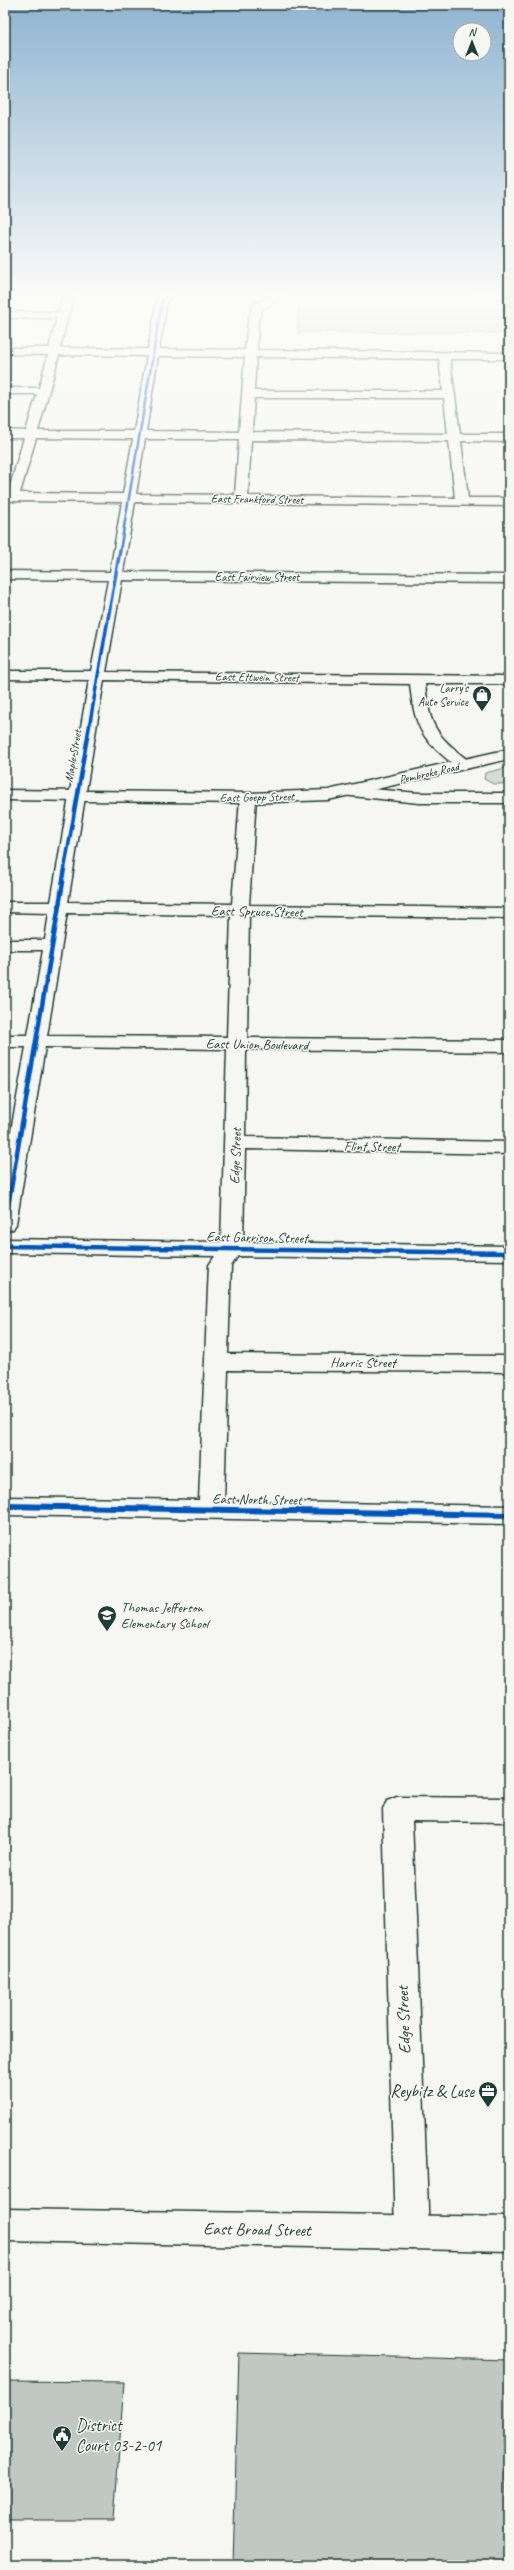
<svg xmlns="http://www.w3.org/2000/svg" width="514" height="2570" font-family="Caveat,sans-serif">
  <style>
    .green { fill: #d6dbd6; stroke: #7a8c85 }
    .building { fill: #c1c8c3; stroke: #1f3d34 }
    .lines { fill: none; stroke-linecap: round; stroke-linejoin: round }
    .minor-casing { stroke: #1f3d34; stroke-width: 3 }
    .major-casing { stroke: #1f3d34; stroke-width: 3 }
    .minor { fill: #f6f6f2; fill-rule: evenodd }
    .major { fill: #f6f6f2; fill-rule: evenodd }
    .cycleway-far3-casing { stroke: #f6f6f2; stroke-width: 4 }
    .cycleway-far2-casing { stroke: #f6f6f2; stroke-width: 5 }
    .cycleway-far1-casing { stroke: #f6f6f2; stroke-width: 6 }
    .cycleway-casing { stroke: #f6f6f2; stroke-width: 8 }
    .cycleway-far3 { stroke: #0057b8; stroke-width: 2.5 }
    .cycleway-far2 { stroke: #0057b8; stroke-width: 3.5 }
    .cycleway-far1 { stroke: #0057b8; stroke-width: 4.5 }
    .cycleway { stroke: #0057b8; stroke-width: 6 }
    .labels { text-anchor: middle; stroke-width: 3; stroke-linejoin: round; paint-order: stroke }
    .far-street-label { font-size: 12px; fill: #1f3d34; stroke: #f6f6f2 }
    .far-poi-label { font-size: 12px; fill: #1f3d34; stroke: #f6f6f2; text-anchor: end }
    .street-label { font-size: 14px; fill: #1f3d34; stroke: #f6f6f2 }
    .poi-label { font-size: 14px; fill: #1f3d34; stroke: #f6f6f2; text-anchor: start }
    .near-street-label { font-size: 17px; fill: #1f3d34; stroke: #f6f6f2 }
    .near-poi-label { font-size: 17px; fill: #1f3d34; stroke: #f6f6f2; text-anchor: end }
  </style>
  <rect width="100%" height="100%" fill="#f6f6f2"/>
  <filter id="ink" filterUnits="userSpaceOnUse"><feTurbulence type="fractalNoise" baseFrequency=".025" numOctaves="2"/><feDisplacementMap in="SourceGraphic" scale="8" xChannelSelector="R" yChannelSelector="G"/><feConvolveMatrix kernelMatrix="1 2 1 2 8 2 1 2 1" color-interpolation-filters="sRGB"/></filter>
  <g filter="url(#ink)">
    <g class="green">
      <path d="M298,293H509V333L298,332Z"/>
      <path d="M509,767V784H493L484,779L485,773Z"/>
    </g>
    <g class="building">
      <path d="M239,2353L509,2360V2439H504L509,2565H233Z"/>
      <path d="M5,2381L124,2382L114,2520H5Z"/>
    </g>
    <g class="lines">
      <defs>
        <g id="minor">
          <path d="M64,293H74L60,348L148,349L157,301L163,293H173L167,301L159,349L245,350L248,321L253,305L276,293H289L262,309L258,321L257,350L509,353V359H450L460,434H509V442L461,441L468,498H509V506L135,502L123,572L509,575V583L122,580L106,672L509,676V684H425C430,728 435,734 470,762L472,765L470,768H458C422,739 415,730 410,684L104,680L68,902L232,904L240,798L248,793L256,798L249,905L509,908V918L249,915L247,1038L509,1040V1052L246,1049L245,1137L509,1142V1154L245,1149L243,1242L509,1246V1260L238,1256L231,1266L228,1354L509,1356V1372L228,1370L224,1501L509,1506V1524L5,1515V1497L199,1500L209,1265L215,1256L5,1253V1239L221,1242L227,1049L45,1047L16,1224L13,1229L5,1231V1164L26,1047H5V1035H28L43,950H5V940H45L49,913L5,912V902H51L89,680L5,679V671H91L108,580L5,579V571L110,572L122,502L5,501V493H8L24,438H5V430L26,431L37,394H5V388H39L48,355L5,354V348H49L57,318H5V312H59ZM59,355L147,356L134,431H38ZM158,356L245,357L239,432L146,431ZM256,357L439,359L443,391H254ZM254,398H444L448,434L252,432ZM36,438L133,439L123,494L20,493ZM145,439H239L235,495L136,494ZM251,440L449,441L455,498L248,496ZM67,913L231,915L227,1037L47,1036Z"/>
          <path d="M348,787L419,793H509V803H419L342,795L340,792L342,789Z"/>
          <path d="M397,1797L509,1798V1822L412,1821L429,2232L424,2244L412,2249L400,2244L395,2232L383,1809L387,1801Z"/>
        </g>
        <g id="major">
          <path d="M509,749V759L328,800L248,803L5,800V790L248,793L328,790Z"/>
          <path d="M5,2209L509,2217V2251L5,2241Z"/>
        </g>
      </defs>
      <use href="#minor" class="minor-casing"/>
      <use href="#major" class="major-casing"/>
      <use href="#minor" class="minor"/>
      <use href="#major" class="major"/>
      <defs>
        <path id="cycleway-far3" d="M120,551L162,301L168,293"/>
        <path id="cycleway-far2" d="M62,883L120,550"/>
        <g id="cycleway-far1">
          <path d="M5,1224L63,882"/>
          <path d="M5,1246L509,1253"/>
        </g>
        <path id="cycleway" d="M5,1506L509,1515"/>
      </defs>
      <use href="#cycleway-far3" class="cycleway-far3-casing"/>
      <use href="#cycleway-far2" class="cycleway-far2-casing"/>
      <use href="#cycleway-far1" class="cycleway-far1-casing"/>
      <use href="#cycleway" class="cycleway-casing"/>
      <use href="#cycleway-far3" class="cycleway-far3"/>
      <use href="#cycleway-far2" class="cycleway-far2"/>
      <use href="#cycleway-far1" class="cycleway-far1"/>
      <use href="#cycleway" class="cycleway"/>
    </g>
  </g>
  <linearGradient id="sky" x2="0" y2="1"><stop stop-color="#8fb4d1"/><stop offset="0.45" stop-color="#fbfbf9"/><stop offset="1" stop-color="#fbfbf9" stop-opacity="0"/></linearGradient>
  <rect width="514" height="653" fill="url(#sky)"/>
  <defs>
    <symbol id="shop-pin" viewBox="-11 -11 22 30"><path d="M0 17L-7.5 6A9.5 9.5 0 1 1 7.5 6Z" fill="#1f3d34" stroke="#f6f6f2"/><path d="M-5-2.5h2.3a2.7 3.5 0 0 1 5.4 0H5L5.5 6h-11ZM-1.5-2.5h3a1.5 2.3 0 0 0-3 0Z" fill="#fff"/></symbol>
    <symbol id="school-pin" viewBox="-11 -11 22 30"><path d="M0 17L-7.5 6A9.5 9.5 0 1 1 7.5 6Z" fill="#1f3d34" stroke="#f6f6f2"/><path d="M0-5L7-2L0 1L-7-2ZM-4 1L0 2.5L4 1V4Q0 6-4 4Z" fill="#fff"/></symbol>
    <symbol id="office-pin" viewBox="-11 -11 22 30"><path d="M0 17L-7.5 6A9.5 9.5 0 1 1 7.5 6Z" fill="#1f3d34" stroke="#f6f6f2"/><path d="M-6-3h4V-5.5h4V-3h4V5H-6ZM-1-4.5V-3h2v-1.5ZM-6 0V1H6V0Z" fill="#fff"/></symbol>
    <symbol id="civic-pin" viewBox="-11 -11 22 30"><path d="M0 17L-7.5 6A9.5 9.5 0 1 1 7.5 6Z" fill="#1f3d34" stroke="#f6f6f2"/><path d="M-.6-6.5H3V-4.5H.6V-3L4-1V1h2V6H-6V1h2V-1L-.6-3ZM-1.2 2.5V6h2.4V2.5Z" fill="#fff"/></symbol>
  </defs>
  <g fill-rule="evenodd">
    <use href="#shop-pin" x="471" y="684" width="22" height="30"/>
    <use href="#school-pin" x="96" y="1604" width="22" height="30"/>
    <use href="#office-pin" x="477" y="2080" width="22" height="30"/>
    <use href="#civic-pin" x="51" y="2424" width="22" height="30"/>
  </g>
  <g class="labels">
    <g class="far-street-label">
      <text transform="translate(257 499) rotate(1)" y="4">East Frankford Street</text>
      <text x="257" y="581">East Fairview Street</text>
      <text transform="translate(257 677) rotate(1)" y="4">East Ettwein Street</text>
      <text transform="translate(73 756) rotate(-80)" y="4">Maple Street</text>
      <text transform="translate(429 773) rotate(-13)" y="4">Pembroke Road</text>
      <text transform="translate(257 797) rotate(-1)" y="4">East Goepp Street</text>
    </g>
    <g class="far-poi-label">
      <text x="468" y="692">Larry's<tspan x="468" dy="14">Auto Service</tspan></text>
    </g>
    <g class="street-label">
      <text transform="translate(257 911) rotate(1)" y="5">East Spruce Street</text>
      <text transform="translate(257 1044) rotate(1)" y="5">East Union Boulevard</text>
      <text transform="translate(372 1146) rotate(1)" y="5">Flint Street</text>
      <text transform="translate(235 1156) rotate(-88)" y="5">Edge Street</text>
      <text transform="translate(257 1237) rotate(1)" y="5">East Garrison Street</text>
      <text x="363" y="1367">Harris Street</text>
      <text transform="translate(257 1499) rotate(1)" y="5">East North Street</text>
    </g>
    <g class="poi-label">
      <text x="121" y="1612">Thomas Jefferson<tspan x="121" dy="16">Elementary School</tspan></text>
    </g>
    <g class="near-street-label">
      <text transform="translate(403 2020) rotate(-92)" y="6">Edge Street</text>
      <text transform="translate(257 2229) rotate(1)" y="6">East Broad Street</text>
    </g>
    <g class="near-poi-label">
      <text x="474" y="2097">Reybitz &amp; Luse</text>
      <text x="76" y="2431" text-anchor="start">District<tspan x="76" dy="20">Court 03-2-01</tspan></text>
    </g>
  </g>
  <rect width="514" height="2570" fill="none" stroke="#f6f6f2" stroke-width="20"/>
  <rect x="10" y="10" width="494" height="2550" fill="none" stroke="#1f3d34" stroke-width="1.5" filter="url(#ink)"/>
  <g transform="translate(472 42)"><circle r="19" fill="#f6f6f2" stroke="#a0aca6"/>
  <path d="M0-3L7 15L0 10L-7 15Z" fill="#1f3d34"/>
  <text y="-6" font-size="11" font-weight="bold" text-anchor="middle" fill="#1f3d34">N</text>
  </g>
</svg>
